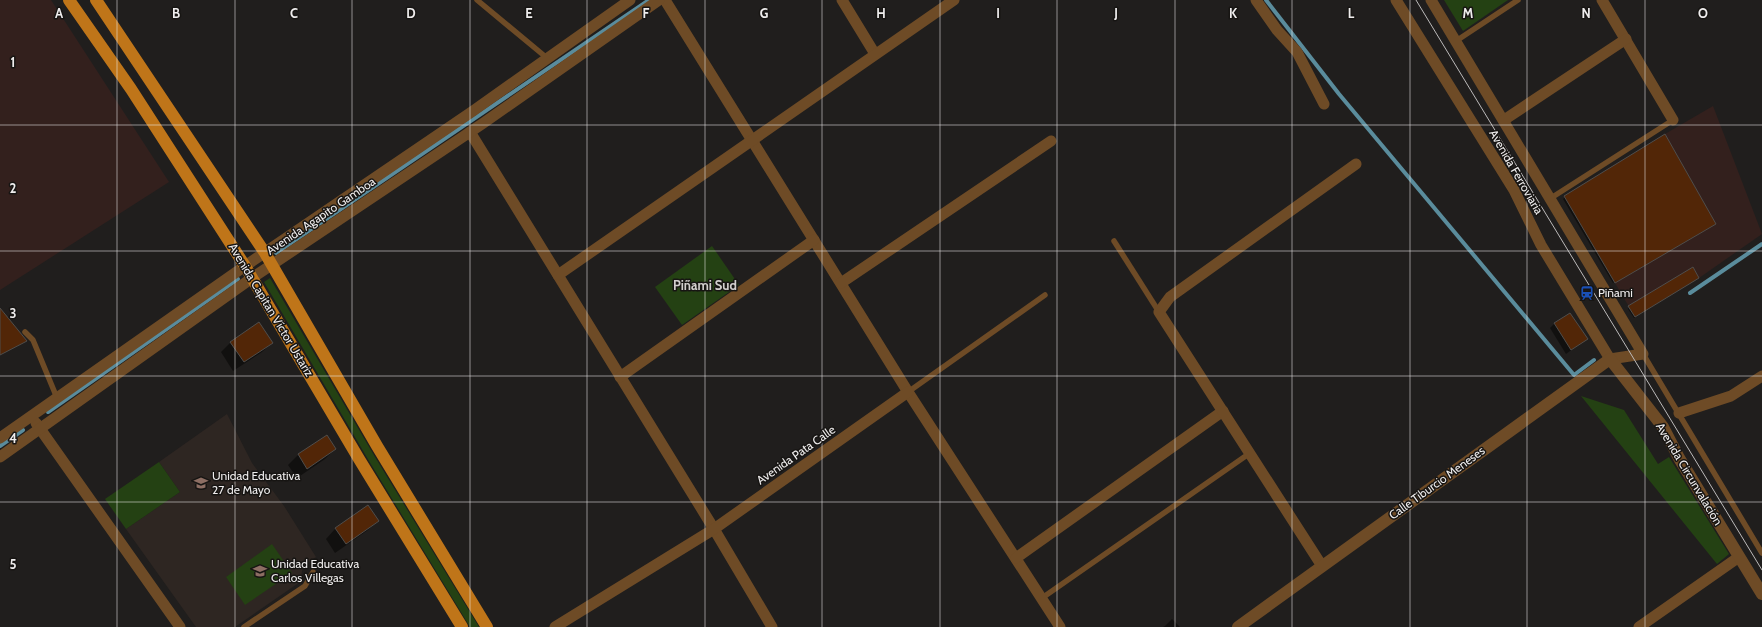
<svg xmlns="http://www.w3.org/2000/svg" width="1762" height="627" font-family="Cabin,sans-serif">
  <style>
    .built { fill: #2e2622 }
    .industrial { fill: #33201d }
    .green { fill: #244113 }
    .shadow { fill: #0007 }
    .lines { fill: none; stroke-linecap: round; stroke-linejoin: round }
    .stream { stroke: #5a8c9c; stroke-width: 4 }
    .building { fill: #522607; stroke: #4f4d4b }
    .service { stroke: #6e4b26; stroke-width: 5.5 }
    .minor { stroke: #6e4b26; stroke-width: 11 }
    .tertiary { stroke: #6e4b26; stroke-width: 12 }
    .primary { stroke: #bf7519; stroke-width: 12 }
    .tram { stroke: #bcbaba; stroke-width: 1 }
    .grid { fill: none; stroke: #efeded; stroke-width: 1; stroke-opacity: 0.55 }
    .labels { text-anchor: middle; stroke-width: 3; stroke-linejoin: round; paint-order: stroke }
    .street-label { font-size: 12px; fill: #efeded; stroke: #171513 }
    .poi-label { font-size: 12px; fill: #efeded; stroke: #171513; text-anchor: start }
    .neighbourhood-label { font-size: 13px; font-weight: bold; fill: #d2cfcd; stroke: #171513 }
    .grid-label { font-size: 13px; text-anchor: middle; font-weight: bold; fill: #efeded; stroke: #171513; stroke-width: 3; stroke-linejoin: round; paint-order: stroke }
  </style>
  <rect width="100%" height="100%" fill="#201e1d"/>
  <path class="built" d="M227,414L252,463L284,506L316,557L303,566L300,582L235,627H196L126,529L180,492L159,462Z"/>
  <g class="industrial">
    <path d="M0,0H51L169,182L0,290Z"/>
    <path d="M1713,106L1762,234L1699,278L1635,317L1564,196L1665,134Z"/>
  </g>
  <g class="green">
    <path d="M1444,0H1508L1463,31Z"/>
    <path d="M712,246L739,285L682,325L655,287Z"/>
    <path d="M270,278L375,457L479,627H470L369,461L264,282Z"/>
    <path d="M1581,396L1624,410L1658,464L1669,457L1729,554L1717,564Z"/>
    <path d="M159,462L180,492L126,529L105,499Z"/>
    <path d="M272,544L292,573L245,605L226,577Z"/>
  </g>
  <g class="shadow">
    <path d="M1664,135L1715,224L1613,283L1563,199Z"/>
    <path d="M1696,279L1634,318L1628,309L1629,307Z"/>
    <path d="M1555,323L1586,339L1566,354L1550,328Z"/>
    <path d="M231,342L272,343L262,352L233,371L221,352Z"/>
    <path d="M327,436L335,449L325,459L297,478L288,465L298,455Z"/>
    <path d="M368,507L377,521L368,530L335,553L326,539L335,529Z"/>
    <path d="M1172,619L1180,627H1163L1165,626Z"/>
  </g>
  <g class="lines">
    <g class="stream">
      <path d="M1266,0L1339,94L1574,375L1594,360"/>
      <path d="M276,253L649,0"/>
      <path d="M1690,293L1762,244"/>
      <path d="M48,412L238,279"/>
      <path d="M0,446L23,430"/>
    </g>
  </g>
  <g class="building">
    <path d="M1665,134L1716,224L1615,283L1564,196Z"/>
    <path d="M1693,267L1699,278L1635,317L1628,306Z"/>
    <path d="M0,308L27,341L0,355Z"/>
    <path d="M1570,313L1588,339L1571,350L1554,323Z"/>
    <path d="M259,322L273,343L244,362L230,342Z"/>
    <path d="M327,435L336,449L307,469L298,454Z"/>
    <path d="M368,505L379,521L346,544L335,528Z"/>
  </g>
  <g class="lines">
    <g class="service">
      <path d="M477,0L547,58"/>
      <path d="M1456,41L1518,0"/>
      <path d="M1551,198L1673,120"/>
      <path d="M1114,241L1159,312"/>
      <path d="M25,332L33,340L57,398"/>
      <path d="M1643,354L1762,553"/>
      <path d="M908,392L1045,295"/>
      <path d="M1042,598L1250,453"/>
      <path d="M244,627L305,586L313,572"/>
    </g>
    <g class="minor">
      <path d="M665,0L908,392L1060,627"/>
      <path d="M842,0L875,54"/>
      <path d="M1256,0L1277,30L1297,52L1324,104"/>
      <path d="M1396,0L1514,190L1541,245L1610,359L1643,354L1431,0"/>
      <path d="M1602,0L1673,120"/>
      <path d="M1504,120L1626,39"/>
      <path d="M470,132L714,529L772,627"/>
      <path d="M558,275L954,0"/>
      <path d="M841,283L1051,141"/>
      <path d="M620,377L814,240"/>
      <path d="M1679,413L1731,396L1762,376"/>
      <path d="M36,423L180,627"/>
      <path d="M0,438L245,266L473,111L630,0"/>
      <path d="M0,457L252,278L482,124L659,0"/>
      <path d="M1016,558L1223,411"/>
      <path d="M1322,566L1159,312L1170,297L1356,164"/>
      <path d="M555,627L714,529L908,392"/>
      <path d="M1639,627L1739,557"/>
    </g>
    <path class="tertiary" d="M1238,627L1610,359L1663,427L1679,458L1762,594"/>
    <g class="primary">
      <path d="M69,0L131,89L245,266L359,459L462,627"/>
      <path d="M96,0L265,253L377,446L487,627"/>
    </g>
    <path class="tram" d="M1416,0L1762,570"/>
  </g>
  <path class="grid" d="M117,0V627M235,0V627M352,0V627M470,0V627M587,0V627M705,0V627M822,0V627M940,0V627M1057,0V627M1175,0V627M1292,0V627M1410,0V627M1527,0V627M1645,0V627M0,125H1762M0,251H1762M0,376H1762M0,502H1762"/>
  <defs>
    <symbol id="station-bare" viewBox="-9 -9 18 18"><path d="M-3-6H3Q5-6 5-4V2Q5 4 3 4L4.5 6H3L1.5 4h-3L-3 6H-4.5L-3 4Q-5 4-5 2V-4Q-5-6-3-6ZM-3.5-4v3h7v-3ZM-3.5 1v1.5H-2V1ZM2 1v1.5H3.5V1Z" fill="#1a4fb4" stroke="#171513" stroke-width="2.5" paint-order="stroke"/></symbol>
    <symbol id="school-bare" viewBox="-9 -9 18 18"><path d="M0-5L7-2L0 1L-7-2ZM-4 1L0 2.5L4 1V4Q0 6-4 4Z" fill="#8d6e63" stroke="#171513" stroke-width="2.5" paint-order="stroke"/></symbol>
  </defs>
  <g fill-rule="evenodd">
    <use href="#station-bare" x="1577" y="283" width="20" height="20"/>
    <use href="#school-bare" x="191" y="473" width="20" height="20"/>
    <use href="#school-bare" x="250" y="561" width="20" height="20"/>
  </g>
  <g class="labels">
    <g class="street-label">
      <text transform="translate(1516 172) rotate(60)" y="4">Avenida Ferroviaria</text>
      <text transform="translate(321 216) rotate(-34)" y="4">Avenida Agapito Gamboa</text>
      <text transform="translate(271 310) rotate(59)" y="4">Avenida Capitan Víctor Ustariz</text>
      <text transform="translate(796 455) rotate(-35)" y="4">Avenida Pata Calle</text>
      <text transform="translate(1689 474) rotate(59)" y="4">Avenida Circunvalación</text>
      <text transform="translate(1437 483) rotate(-36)" y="4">Calle Tiburcio Meneses</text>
    </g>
    <g class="poi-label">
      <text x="1598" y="297">Piñami</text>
      <text x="212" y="480">Unidad Educativa<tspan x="212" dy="14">27 de Mayo</tspan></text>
      <text x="271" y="568">Unidad Educativa<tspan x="271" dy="14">Carlos Villegas</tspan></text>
    </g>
    <g class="neighbourhood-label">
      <text x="705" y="290">Piñami Sud</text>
    </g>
  </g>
  <g class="grid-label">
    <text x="59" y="18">A</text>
    <text x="176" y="18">B</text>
    <text x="294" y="18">C</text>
    <text x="411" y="18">D</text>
    <text x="529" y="18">E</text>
    <text x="646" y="18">F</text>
    <text x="764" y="18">G</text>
    <text x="881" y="18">H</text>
    <text x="998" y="18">I</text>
    <text x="1116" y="18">J</text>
    <text x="1233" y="18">K</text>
    <text x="1351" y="18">L</text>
    <text x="1468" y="18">M</text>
    <text x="1586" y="18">N</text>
    <text x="1703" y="18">O</text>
    <text x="13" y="67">1</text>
    <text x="13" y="193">2</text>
    <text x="13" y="318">3</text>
    <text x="13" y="443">4</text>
    <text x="13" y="569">5</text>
  </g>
</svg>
